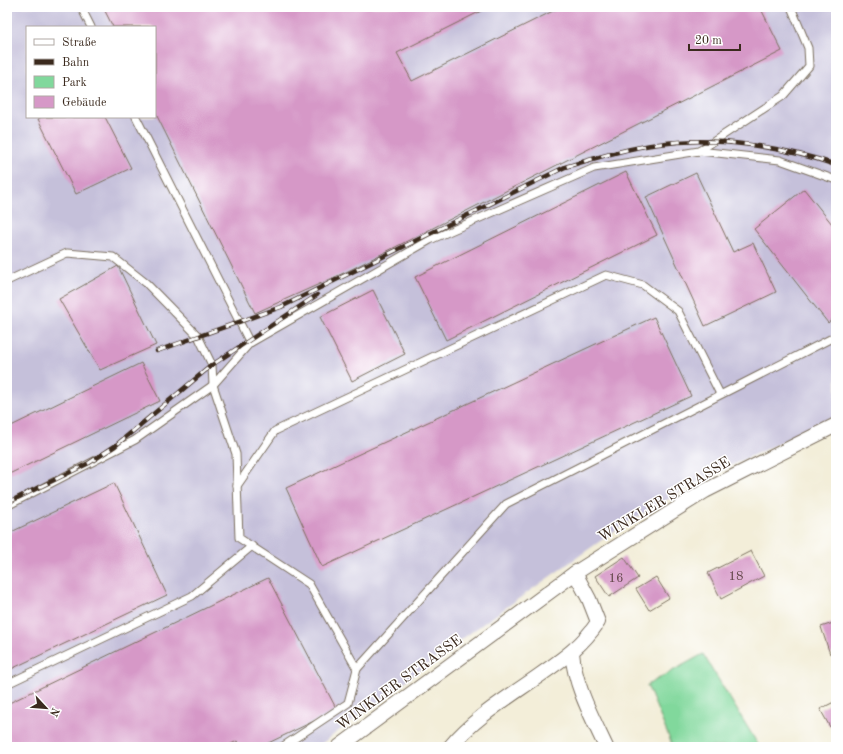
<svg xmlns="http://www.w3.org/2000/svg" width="843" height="754" font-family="'Old Standard TT',serif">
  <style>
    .industrial { fill: #c5c0da; fill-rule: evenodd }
    .green { fill: #81d89c; stroke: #5e815d }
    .building { fill: #d698c7 }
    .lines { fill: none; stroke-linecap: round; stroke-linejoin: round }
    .lane-casing { stroke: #7b6f5f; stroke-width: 9 }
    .street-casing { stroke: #7b6f5f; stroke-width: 16 }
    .lane { stroke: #fff; stroke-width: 7 }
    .street { stroke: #fff; stroke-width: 14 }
    .rail-casing { stroke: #3b2a1e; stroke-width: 4.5 }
    .rail { stroke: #fff; stroke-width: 3; stroke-dasharray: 9; stroke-linecap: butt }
    .labels { text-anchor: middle; stroke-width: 3; stroke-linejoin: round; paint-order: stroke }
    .number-label { font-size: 13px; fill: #624648 }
    .street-label { font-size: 15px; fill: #3b2a1e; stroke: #fff }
  </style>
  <rect width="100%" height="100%" fill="#fff"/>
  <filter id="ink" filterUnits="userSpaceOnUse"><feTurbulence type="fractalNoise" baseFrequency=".025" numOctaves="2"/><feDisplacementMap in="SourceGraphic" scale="8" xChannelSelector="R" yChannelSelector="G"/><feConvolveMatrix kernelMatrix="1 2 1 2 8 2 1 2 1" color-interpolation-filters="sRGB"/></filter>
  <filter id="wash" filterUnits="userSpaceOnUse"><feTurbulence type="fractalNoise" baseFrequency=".012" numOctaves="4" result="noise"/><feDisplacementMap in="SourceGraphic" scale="16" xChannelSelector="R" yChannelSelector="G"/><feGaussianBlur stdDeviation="0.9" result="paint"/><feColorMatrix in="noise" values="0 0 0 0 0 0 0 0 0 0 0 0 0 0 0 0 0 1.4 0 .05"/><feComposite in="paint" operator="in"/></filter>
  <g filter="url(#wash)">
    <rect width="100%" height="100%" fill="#f3eed9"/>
    <path class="industrial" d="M7,7H836V416L705,478L623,525L477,628L317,747H7ZM27,27H155V117H27Z"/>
    <path class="green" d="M703,654L759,746L760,747H673L647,685Z"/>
    <g id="blocks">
      <g class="building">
        <path d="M103,7H489L397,53L412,81L561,7H760L782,51L346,272L255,313L155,112V27H113Z"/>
        <path d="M42,117H105L131,168L76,194L38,119Z"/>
        <path d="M626,172L657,235L446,340L415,277Z"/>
        <path d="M696,173L733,252L753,243L776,292L705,326L646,197Z"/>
        <path d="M804,189L836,229V316L828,323L754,229Z"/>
        <path d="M118,266L156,345L100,370L59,299Z"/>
        <path d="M373,290L405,354L352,381L320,317Z"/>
        <path d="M654,317L691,396L322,567L286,488Z"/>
        <path d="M141,363L160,401L7,475V428Z"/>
        <path d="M114,483L167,595L7,671V534Z"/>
        <path d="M751,551L764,576L721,599L708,573Z"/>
        <path d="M624,557L638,578L609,597L595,576Z"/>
        <path d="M656,577L669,598L649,610L636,589Z"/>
        <path d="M268,578L337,710L260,747H241L237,741L225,747H7V704Z"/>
        <path d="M836,622V652L830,654L821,627Z"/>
        <path d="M836,701V723L830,727L820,709Z"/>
      </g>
    </g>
  </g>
  <g filter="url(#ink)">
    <use href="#blocks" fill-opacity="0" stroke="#7b6f5f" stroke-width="1"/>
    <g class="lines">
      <defs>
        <g id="lane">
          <path d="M81,7L91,27"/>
          <path d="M136,117L250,343"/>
          <path d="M699,151L783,96L809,66L808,48L791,7"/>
          <path d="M7,281L67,253L113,257L146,283L198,336L212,365L213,385"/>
          <path d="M213,385L250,343L430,240L594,168L699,151L780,160L836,180"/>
          <path d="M237,486L275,431L606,275L643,285L678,311L720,394"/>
          <path d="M7,506L135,440L213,385L236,454L239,538L309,584L357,669L348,703L282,747"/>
          <path d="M357,669L506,504L836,336"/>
          <path d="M7,684L192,596L252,546"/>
        </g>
        <g id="street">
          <path d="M572,653C575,686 592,717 606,747"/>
          <path d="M339,747L575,573L705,491L836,425"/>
          <path d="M450,747C475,717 509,697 540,675C563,659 583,645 598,622L589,599L575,573"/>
        </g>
      </defs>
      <use href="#lane" class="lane-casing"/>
      <use href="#street" class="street-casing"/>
      <use href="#lane" class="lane"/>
      <use href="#street" class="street"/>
      <defs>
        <g id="rail">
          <path d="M157,351L281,307L565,167C596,158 627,148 659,144C715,136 784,147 836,165"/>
          <path d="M7,503L89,463L115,446L212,365L317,295"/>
        </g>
      </defs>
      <use href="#rail" class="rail-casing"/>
      <use href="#rail" class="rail"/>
    </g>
  </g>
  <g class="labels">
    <g class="number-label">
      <text x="736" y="580">18</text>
      <text x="616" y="582">16</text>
    </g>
    <g class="street-label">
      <text transform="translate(664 499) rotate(-31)" y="5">WINKLER STRASSE</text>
      <text transform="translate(399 682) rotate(-36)" y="5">WINKLER STRASSE</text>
    </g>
  </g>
  <rect width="843" height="754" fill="none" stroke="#fff" stroke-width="24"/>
  <rect x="26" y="26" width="130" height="92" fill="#ffffff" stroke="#b1aaa5"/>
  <rect x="34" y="39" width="20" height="6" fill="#ffffff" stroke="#b1aaa5"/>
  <text x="62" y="46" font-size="12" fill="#3b2a1e">Straße</text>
  <rect x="34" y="59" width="20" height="6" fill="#3b2a1e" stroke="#b1aaa5"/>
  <text x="62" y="66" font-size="12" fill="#3b2a1e">Bahn</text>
  <rect x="34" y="76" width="20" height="12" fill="#81d89c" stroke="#b1aaa5"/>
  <text x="62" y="86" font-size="12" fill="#3b2a1e">Park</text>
  <rect x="34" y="96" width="20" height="12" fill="#d698c7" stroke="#b1aaa5"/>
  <text x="62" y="106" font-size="12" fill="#3b2a1e">Gebäude</text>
  <g transform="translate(46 708) rotate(116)" stroke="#ffffff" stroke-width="3" paint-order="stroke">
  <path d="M0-3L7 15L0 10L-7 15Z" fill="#3b2a1e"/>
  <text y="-6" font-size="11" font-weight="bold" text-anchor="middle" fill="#3b2a1e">N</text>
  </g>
  <path d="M689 44v6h51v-6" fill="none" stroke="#3b2a1e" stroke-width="2"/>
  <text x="695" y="44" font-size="12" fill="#3b2a1e" stroke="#ffffff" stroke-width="3" paint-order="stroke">20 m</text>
</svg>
